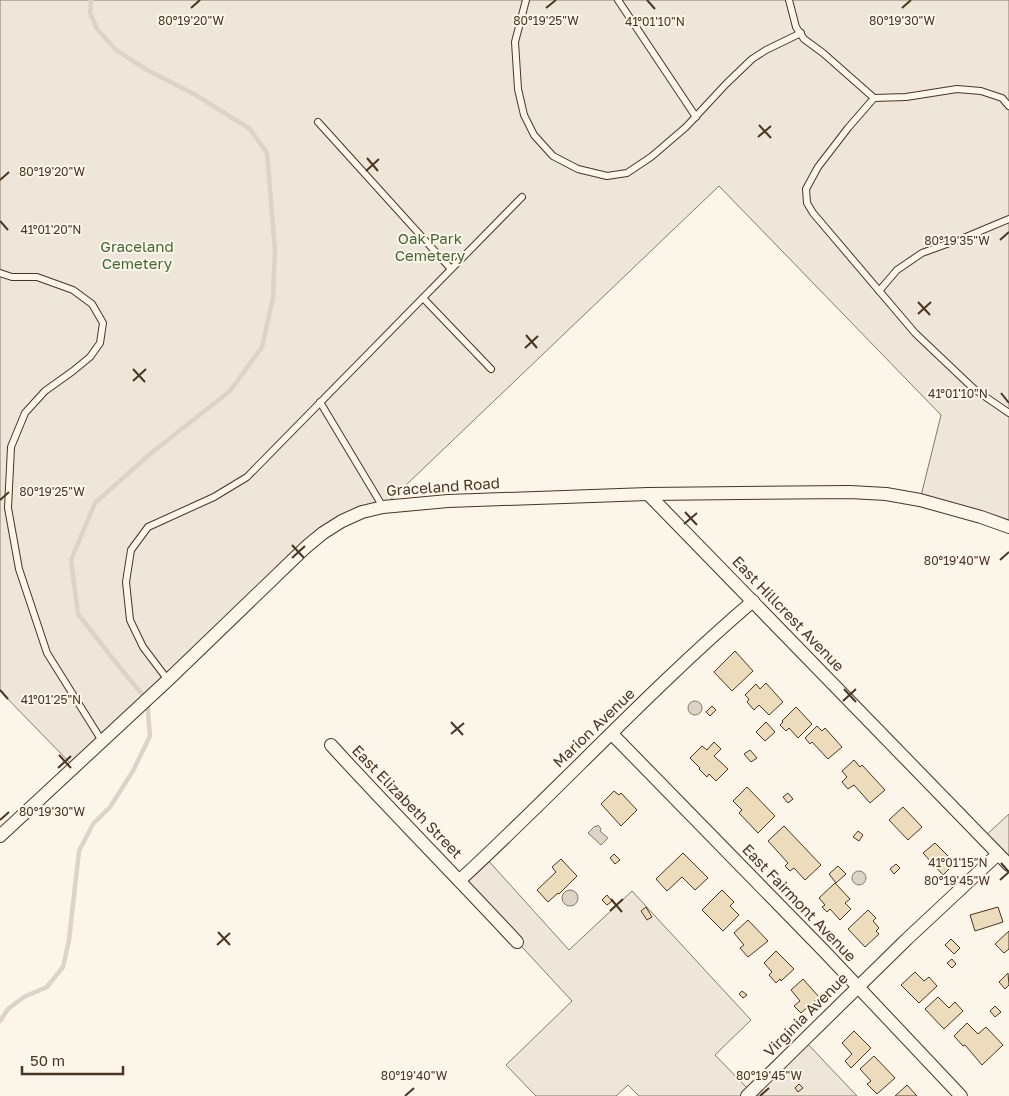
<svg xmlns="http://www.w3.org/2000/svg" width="1009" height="1096" font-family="'Golos Text',sans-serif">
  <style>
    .green { fill: #ede6d9; stroke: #887966 }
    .water { fill: #dcd4c6; stroke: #887966 }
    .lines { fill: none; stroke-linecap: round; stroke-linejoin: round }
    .stream { stroke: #dcd4c6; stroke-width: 4.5 }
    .building { fill: #ecdcbc; stroke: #4a3520 }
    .service-casing { stroke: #4a3520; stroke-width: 8 }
    .minor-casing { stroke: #4a3520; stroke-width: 14 }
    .service { stroke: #fbf6e9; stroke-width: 6 }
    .minor { stroke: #fbf6e9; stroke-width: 12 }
    .ticks { fill: none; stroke: #4a3520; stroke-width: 2 }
    .labels { text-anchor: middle; stroke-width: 4; stroke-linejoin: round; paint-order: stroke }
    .park-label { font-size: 15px; fill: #436837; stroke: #fbf6e9 }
    .street-label { font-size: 15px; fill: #4a3520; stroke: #fbf6e9 }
    .ticks-label { font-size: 12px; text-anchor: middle; fill: #4a3520; stroke: #fbf6e9; stroke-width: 4; stroke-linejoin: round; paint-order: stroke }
  </style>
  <rect width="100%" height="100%" fill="#fbf6e9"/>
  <g class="green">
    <path d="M0,0H1009V528L920,500L941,415L719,186L383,507L342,521L74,767L0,691Z"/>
    <path d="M1009,814V865L983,838Z"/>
    <path d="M485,857L569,950L632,891L751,1020L715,1055L751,1092L804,1040L857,1096H639L628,1085L616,1096H536L506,1065L572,1001L460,880Z"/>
  </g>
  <g class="water">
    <circle cx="695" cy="708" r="7"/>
    <path d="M598,825L601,829L600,831L608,838L601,845L588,833L595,826L596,827Z"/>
    <circle cx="859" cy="878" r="7"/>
    <circle cx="570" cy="898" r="8"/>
  </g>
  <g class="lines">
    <path class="stream" d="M0,1021L8,1009L24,997L47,987L63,967L69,940L79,851L93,824L110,807L133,771L150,736L147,700L121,669L78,614L71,560L95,503L150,454L230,391L262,347L273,298L275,250L267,153L250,129L194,94L147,70L116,50L97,29L90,13L91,0"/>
  </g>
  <g class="building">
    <path d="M735,651L753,671L732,691L714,672Z"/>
    <path d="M766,683L783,702L769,715L759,705L754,710L747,702L749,699L745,695L756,684L760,689Z"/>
    <path d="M712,706L716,710L710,716L706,712Z"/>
    <path d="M796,707L812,724L798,738L789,728L786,731L780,725L783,722L782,721Z"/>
    <path d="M766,722L775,732L765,741L756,732Z"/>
    <path d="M817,726L822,731L825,728L842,747L828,759L812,742L810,744L805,738Z"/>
    <path d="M714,742L721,749L714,756L728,769L716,781L709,774L707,777L699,769L700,768L690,758L702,746L707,750Z"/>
    <path d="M750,750L757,758L751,762L744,754Z"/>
    <path d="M854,760L860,767L862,765L885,790L870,803L854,785L848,789L842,782L847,777L842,771Z"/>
    <path d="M747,787L775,816L758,833L739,813L742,810L733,801Z"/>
    <path d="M614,791L619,795L621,793L637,810L621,826L601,804Z"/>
    <path d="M788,793L793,799L788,803L783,797Z"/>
    <path d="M903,807L922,827L908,840L889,820Z"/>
    <path d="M784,826L821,865L805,880L794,868L790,871L785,866L788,863L768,841Z"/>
    <path d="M858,831L863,835L859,841L853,837Z"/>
    <path d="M935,843L955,863L943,875L923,853Z"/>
    <path d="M683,853L708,878L695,890L682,877L667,891L656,879Z"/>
    <path d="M614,854L620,860L615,864L610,858Z"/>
    <path d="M561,859L577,876L559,894L558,893L548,902L537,890L556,872L552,867Z"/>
    <path d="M896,864L900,868L894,874L890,869Z"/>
    <path d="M838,866L846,874L836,883L829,874Z"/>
    <path d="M835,883L850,899L845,903L851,909L840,920L830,909L827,912L822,907L825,905L819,898Z"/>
    <path d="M722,890L734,902L730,906L739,915L723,931L702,910Z"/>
    <path d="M607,895L612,901L607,905L602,900Z"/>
    <path d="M646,907L652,917L647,920L641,911Z"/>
    <path d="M998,907L1003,922L975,931L970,915Z"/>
    <path d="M868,910L876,918L873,921L879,928L876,931L879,934L865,947L848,929Z"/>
    <path d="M748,920L768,941L748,957L740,948L744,945L734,933Z"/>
    <path d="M1009,931V949L1004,953L995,944Z"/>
    <path d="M951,939L960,948L954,954L945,945Z"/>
    <path d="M776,951L794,969L781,981L780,979L776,983L769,975L772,972L764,963Z"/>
    <path d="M952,959L956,964L952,968L947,963Z"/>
    <path d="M915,972L924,981L929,977L937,986L919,1003L901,985Z"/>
    <path d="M1008,973L1009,985L1005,989L999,982Z"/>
    <path d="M803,979L819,997L801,1013L794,1006L800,1001L791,990Z"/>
    <path d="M742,991L747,995L743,998L739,994Z"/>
    <path d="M938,997L949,1008L955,1002L963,1011L944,1029L925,1009Z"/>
    <path d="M995,1006L1001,1012L995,1017L990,1011Z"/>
    <path d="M967,1023L978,1034L986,1027L1003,1045L982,1065L965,1045L963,1046L954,1036Z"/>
    <path d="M854,1031L871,1048L851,1068L845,1061L852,1054L842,1043Z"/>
    <path d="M874,1056L895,1078L877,1094L867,1084L871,1081L860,1069Z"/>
    <path d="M799,1084L803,1088L798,1092L795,1088Z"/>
    <path d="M907,1085L917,1096H895Z"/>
  </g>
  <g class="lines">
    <defs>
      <g id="service">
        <path d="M526,0L515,42L518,89L524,115L534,135L553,156L578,169L607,176L627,173L651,157L686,127L726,84L752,59L766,50L801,33"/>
        <path d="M618,0L696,117"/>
        <path d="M789,0L796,27L804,39L823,53L874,98"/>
        <path d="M1009,106L1002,98L981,91L957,89L906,97L874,98L848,128L818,167L806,189L807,203L813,213L915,333L974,389L1009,413"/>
        <path d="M318,122L451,269"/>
        <path d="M0,273L12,277H37L73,290L92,304L103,323L100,343L90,357L73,371L45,391L25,413L11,447L8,508L19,569L47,653L102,741"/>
        <path d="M879,291L897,270L922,253L966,237L1009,219"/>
        <path d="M423,298L491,369"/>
        <path d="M320,402L383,507"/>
        <path d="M168,680L143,647L130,620L126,582L131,550L148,527L214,497L247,477L522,197"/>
      </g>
      <g id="minor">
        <path d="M648,494L1009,865"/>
        <path d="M612,734L825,952L961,1096"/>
        <path d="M331,745C392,812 456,876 517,942"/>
        <path d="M0,836L168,680L306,547L323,533L342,521L362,512L383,507L448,501L648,494L850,492L886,494L920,500L981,517L1009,527"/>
        <path d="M460,880C559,789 650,689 753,601"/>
        <path d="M747,1096L907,939L998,854"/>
      </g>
    </defs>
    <use href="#service" class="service-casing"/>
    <use href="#minor" class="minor-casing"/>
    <use href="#service" class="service"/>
    <use href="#minor" class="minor"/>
  </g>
  <path class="ticks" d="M647,0L655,9M191,8L200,0M546,8L556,0M902,8L911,0M759,125L771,138M758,137L771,126M367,158L378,171M366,171L379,159M0,180L9,172M0,221L8,230M1000,240L1009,232M918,302L930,315M918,314L931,302M526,335L537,348M525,348L538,336M133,369L145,382M133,381L146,369M1001,393L1009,403M0,500L9,492M685,512L697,525M684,524L697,513M292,545L304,558M292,558L305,546M1000,560L1009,552M844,689L856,702M0,690L8,699M843,701L856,689M451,722L463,735M451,734L464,723M59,755L71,768M58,768L71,756M0,820L9,812M1001,863L1009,872M1000,880L1009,872M611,899L622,912M610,911L623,899M218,932L230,945M217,945L230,933M405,1096L414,1088M760,1096L769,1088"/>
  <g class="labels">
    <g class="park-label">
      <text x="430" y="244">Oak Park<tspan x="430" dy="17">Cemetery</tspan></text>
      <text x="137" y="252">Graceland<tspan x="137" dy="17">Cemetery</tspan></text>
    </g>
    <g class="street-label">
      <text transform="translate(443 487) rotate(-4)" y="5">Graceland Road</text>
      <text transform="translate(788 614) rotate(46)" y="5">East Hillcrest Avenue</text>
      <text transform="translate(594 728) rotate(-44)" y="5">Marion Avenue</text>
      <text transform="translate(407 802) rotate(46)" y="5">East Elizabeth Street</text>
      <text transform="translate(799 903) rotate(46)" y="5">East Fairmont Avenue</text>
      <text transform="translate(806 1015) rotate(-45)" y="5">Virginia Avenue</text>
    </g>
  </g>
  <g class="ticks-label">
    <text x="191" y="25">80°19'20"W</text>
    <text x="546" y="25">80°19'25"W</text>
    <text x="902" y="25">80°19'30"W</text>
    <text x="655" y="26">41°01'10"N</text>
    <text x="52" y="176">80°19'20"W</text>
    <text x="51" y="234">41°01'20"N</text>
    <text x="957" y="245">80°19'35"W</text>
    <text x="958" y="398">41°01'10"N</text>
    <text x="52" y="496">80°19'25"W</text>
    <text x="957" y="565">80°19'40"W</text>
    <text x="51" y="704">41°01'25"N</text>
    <text x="52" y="816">80°19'30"W</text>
    <text x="958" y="867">41°01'15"N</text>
    <text x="957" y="885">80°19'45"W</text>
    <text x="414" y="1080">80°19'40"W</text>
    <text x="769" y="1080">80°19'45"W</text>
  </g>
  <path d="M22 1066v8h101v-8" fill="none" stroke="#4a3520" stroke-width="2.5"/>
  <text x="30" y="1066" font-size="15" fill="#4a3520" stroke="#fbf6e9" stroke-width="4" paint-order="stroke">50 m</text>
</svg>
